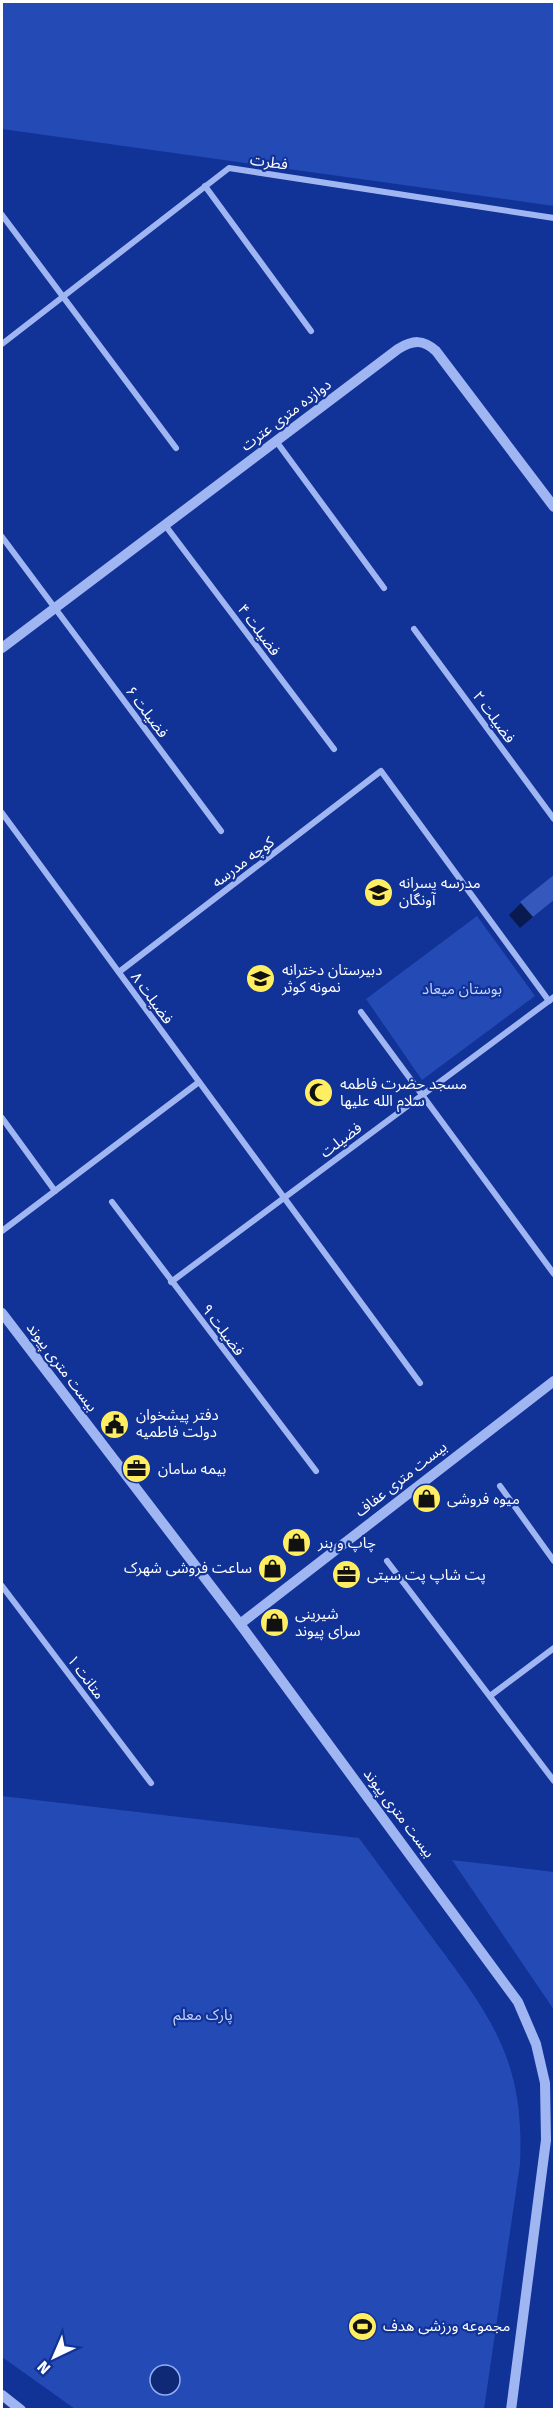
<svg xmlns="http://www.w3.org/2000/svg" width="556" height="2411" font-family="'Fira Sans','Noto Sans Arabic',sans-serif">
  <style>
    .green { fill: #234ab5 }
    .water { fill: #102976; stroke: #91aef7; stroke-width: 1.5 }
    .shadow { fill: #0007 }
    .building { fill: #3458bc }
    .lines { fill: none; stroke-linecap: round; stroke-linejoin: round }
    .minor { stroke: #a0b6f3; stroke-width: 6 }
    .tertiary { stroke: #a0b6f3; stroke-width: 10 }
    .labels { text-anchor: middle; stroke-width: 4.5; stroke-linejoin: round; paint-order: stroke }
    .street-label { font-size: 15px; fill: #fff; stroke: #113296 }
    .poi-label { font-size: 15px; fill: #fff; stroke: #113296; text-anchor: start }
    .park-label { font-size: 15px; fill: #c8d6fe; stroke: #113296 }
  </style>
  <rect width="100%" height="100%" fill="#113296"/>
  <g class="green">
    <path d="M2,2H554V206L2,129Z"/>
    <path d="M477,916L535,996L422,1080L366,999Z"/>
    <path d="M2,1796L359,1838C385,1873 411,1909 437,1944C494,2020 525,2065 520,2164L484,2409H75L2,2357Z"/>
    <path d="M452,1860L554,1872V2010Z"/>
  </g>
  <circle class="water" cx="165" cy="2380" r="15"/>
  <path class="shadow" d="M554,899L520,928L509,915L521,903Z"/>
  <path class="building" d="M555,874V899L533,917L520,902Z"/>
  <g class="lines">
    <g class="minor">
      <path d="M205,186L311,331"/>
      <path d="M2,215L176,448"/>
      <path d="M2,344L229,168L554,218"/>
      <path d="M276,441L384,588"/>
      <path d="M165,525L334,749"/>
      <path d="M2,537L221,831"/>
      <path d="M414,629L554,819"/>
      <path d="M2,813L420,1383"/>
      <path d="M119,972L381,771L549,1001"/>
      <path d="M361,1012L554,1274"/>
      <path d="M2,1118L55,1191"/>
      <path d="M112,1202L316,1471"/>
      <path d="M2,1231L199,1082"/>
      <path d="M171,1282L554,997"/>
      <path d="M500,1486L554,1561"/>
      <path d="M387,1561L554,1781"/>
      <path d="M2,1586L151,1783"/>
      <path d="M490,1696L554,1648"/>
    </g>
    <g class="tertiary">
      <path d="M2,648L398,349C413,340 423,339 436,351L554,507"/>
      <path d="M2,1313L240,1624L518,2002L536,2044L545,2083L546,2140L511,2410"/>
      <path d="M240,1624L554,1381"/>
      <path d="M2,2395L21,2410"/>
    </g>
  </g>
  <defs>
    <symbol id="school-disc" viewBox="-11 -11 22 22"><circle r="9.5" fill="#ffee62" stroke="#113296"/><path d="M0-5L7-2L0 1L-7-2ZM-4 1L0 2.5L4 1V4Q0 6-4 4Z" fill="#111"/></symbol>
    <symbol id="mosque-disc" viewBox="-11 -11 22 22"><circle r="9.5" fill="#ffee62" stroke="#113296"/><path d="M3.5-4.9A6 6 0 1 0 3.5 4.9A5 5 0 1 1 3.5-4.9Z" fill="#111"/></symbol>
    <symbol id="civic-disc" viewBox="-11 -11 22 22"><circle r="9.5" fill="#ffee62" stroke="#113296"/><path d="M-.6-6.5H3V-4.5H.6V-3L4-1V1h2V6H-6V1h2V-1L-.6-3ZM-1.2 2.5V6h2.4V2.5Z" fill="#111"/></symbol>
    <symbol id="office-disc" viewBox="-11 -11 22 22"><circle r="9.5" fill="#ffee62" stroke="#113296"/><path d="M-6-3h4V-5.5h4V-3h4V5H-6ZM-1-4.5V-3h2v-1.5ZM-6 0V1H6V0Z" fill="#111"/></symbol>
    <symbol id="shop-disc" viewBox="-11 -11 22 22"><circle r="9.5" fill="#ffee62" stroke="#113296"/><path d="M-5-2.5h2.3a2.7 3.5 0 0 1 5.4 0H5L5.5 6h-11ZM-1.5-2.5h3a1.5 2.3 0 0 0-3 0Z" fill="#111"/></symbol>
    <symbol id="stadium-disc" viewBox="-11 -11 22 22"><circle r="9.5" fill="#ffee62" stroke="#113296"/><path d="M0-5a6.5 5 0 1 0 0 10a6.5 5 0 1 0 0-10ZM-3.5-1.8h7v3.6h-7Z" fill="#111"/></symbol>
  </defs>
  <g fill-rule="evenodd">
    <use href="#school-disc" x="362" y="876" width="33" height="33"/>
    <use href="#school-disc" x="244" y="962" width="33" height="33"/>
    <use href="#mosque-disc" x="302" y="1076" width="33" height="33"/>
    <use href="#civic-disc" x="98" y="1408" width="33" height="33"/>
    <use href="#office-disc" x="120" y="1452" width="33" height="33"/>
    <use href="#shop-disc" x="410" y="1482" width="33" height="33"/>
    <use href="#shop-disc" x="280" y="1526" width="33" height="33"/>
    <use href="#shop-disc" x="256" y="1552" width="33" height="33"/>
    <use href="#office-disc" x="330" y="1558" width="33" height="33"/>
    <use href="#shop-disc" x="258" y="1606" width="33" height="33"/>
    <use href="#stadium-disc" x="346" y="2310" width="33" height="33"/>
  </g>
  <g class="labels">
    <g class="street-label">
      <text transform="translate(269 162) rotate(8)" y="5">فطرت</text>
      <text transform="translate(286 415) rotate(-37)" y="5">دوازده متری عترت</text>
      <text transform="translate(259 630) rotate(53)" y="5">فضیلت ۴</text>
      <text transform="translate(147 712) rotate(53)" y="5">فضیلت ۶</text>
      <text transform="translate(494 717) rotate(54)" y="5">فضیلت ۲</text>
      <text transform="translate(243 862) rotate(-37)" y="5">کوچه مدرسه</text>
      <text transform="translate(152 998) rotate(54)" y="5">فضیلت ۸</text>
      <text transform="translate(341 1140) rotate(-37)" y="5">فضیلت</text>
      <text transform="translate(223 1330) rotate(53)" y="5">فضیلت ۹</text>
      <text transform="translate(62 1367) rotate(53)" y="5">بیست متری پیوند</text>
      <text transform="translate(401 1479) rotate(-38)" y="5">بیست متری عفاف</text>
      <text transform="translate(86 1677) rotate(53)" y="5">متانت ۱</text>
      <text transform="translate(399 1813) rotate(53)" y="5">بیست متری پیوند</text>
    </g>
    <g class="poi-label">
      <text x="399" y="888">مدرسه پسرانه<tspan x="399" dy="17">آونگان</tspan></text>
      <text x="282" y="975">دبیرستان دخترانه<tspan x="282" dy="17">نمونه کوثر</tspan></text>
      <text x="340" y="1089">مسجد حضرت فاطمه<tspan x="340" dy="17">سلام الله علیها</tspan></text>
      <text x="136" y="1420">دفتر پیشخوان<tspan x="136" dy="17">دولت فاطمیه</tspan></text>
      <text x="158" y="1474">بیمه سامان</text>
      <text x="447" y="1504">میوه فروشی</text>
      <text x="318" y="1548">چاپ و بنر</text>
      <text x="252" y="1573" text-anchor="end">ساعت فروشی شهرک</text>
      <text x="367" y="1580">پت شاپ پت سیتی</text>
      <text x="295" y="1619">شیرینی<tspan x="295" dy="17">سرای پیوند</tspan></text>
      <text x="383" y="2331">مجموعه ورزشی هدف</text>
    </g>
    <g class="park-label">
      <text x="462" y="994">بوستان میعاد</text>
      <text x="203" y="2020">پارک معلم</text>
    </g>
  </g>
  <rect width="556" height="2411" fill="none" stroke="#ffffff" stroke-width="6"/>
  <g transform="translate(54 2357) rotate(224)" stroke="#113296" stroke-width="4.5" paint-order="stroke">
  <path d="M0-4.5L10 22L0 15L-10 22Z" fill="#ffffff"/>
  <text y="-9" font-size="16" font-weight="bold" text-anchor="middle" fill="#ffffff">N</text>
  </g>
</svg>
